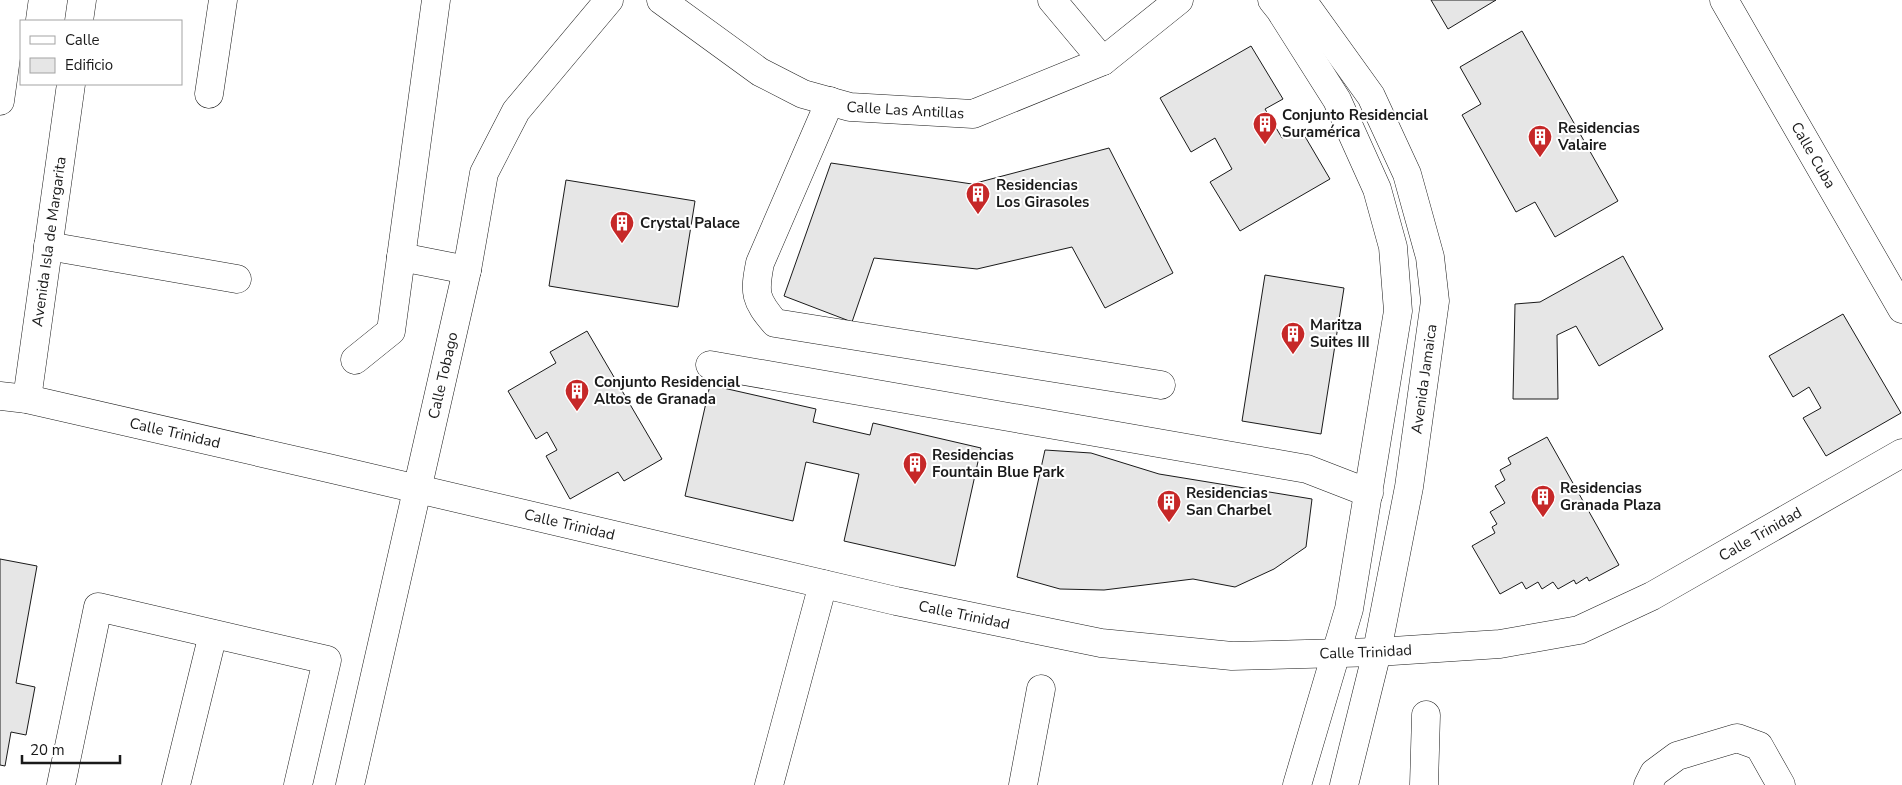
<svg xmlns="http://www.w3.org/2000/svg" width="1902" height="785" font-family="'Nunito Sans',sans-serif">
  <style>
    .building { fill: #e6e6e6; stroke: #1a1a1a }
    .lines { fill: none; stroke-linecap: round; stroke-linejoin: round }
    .minor-casing { stroke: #1a1a1a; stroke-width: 29 }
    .minor { stroke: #fff; stroke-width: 28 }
    .labels { text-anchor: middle; stroke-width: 4; stroke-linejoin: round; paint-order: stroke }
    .street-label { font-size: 15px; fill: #1a1a1a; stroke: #fff }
    .poi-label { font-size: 15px; font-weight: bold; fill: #1a1a1a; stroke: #fff; text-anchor: start }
  </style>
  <rect width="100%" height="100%" fill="#fff"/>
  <g class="building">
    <path d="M1431,0H1496L1448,29Z"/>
    <path d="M1522,31L1618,201L1555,237L1535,202L1516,212L1462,115L1481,104L1460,67Z"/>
    <path d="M1251,46L1283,99L1265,109L1282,138L1300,128L1330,179L1240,231L1210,182L1232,169L1215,138L1191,152L1160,98Z"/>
    <path d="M1109,148L1173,273L1105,308L1072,247L977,269L874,258L852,322L784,296L831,163L972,184Z"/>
    <path d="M566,180L695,201L678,307L549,286Z"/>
    <path d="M1623,256L1663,329L1599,366L1576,326L1557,335L1558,399H1513L1515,304L1540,302Z"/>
    <path d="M1265,275L1344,288L1321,434L1242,421Z"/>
    <path d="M1843,314L1901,413L1826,456L1803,418L1821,408L1809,387L1793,397L1769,356Z"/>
    <path d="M587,331L662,459L624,481L618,472L570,499L546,456L557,450L547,432L536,439L508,391L556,363L550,352Z"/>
    <path d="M710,385L816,409L813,422L870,435L873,423L981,448L955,566L844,541L859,474L806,462L793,521L685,496Z"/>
    <path d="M1547,437L1619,565L1589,581L1587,577L1576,584L1574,580L1558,589L1553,582L1542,589L1538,582L1526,589L1522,582L1500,594L1472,546L1495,533L1492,527L1497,524L1490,512L1505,503L1495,486L1505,480L1500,470L1511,464L1508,458Z"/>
    <path d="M1045,450L1091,453L1159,474L1312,499L1306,547L1274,569L1235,587L1193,579L1104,590L1060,589L1017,577Z"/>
    <path d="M0,559L37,566L16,683L35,687L26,735L11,732L5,766L0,765Z"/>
  </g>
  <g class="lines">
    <defs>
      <g id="minor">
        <path id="s1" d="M661,0L760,72L803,94L850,107L973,114L1103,61L1179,0"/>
        <path d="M1052,0L1103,61"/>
        <path d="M1272,0L1280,10L1337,100L1377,189L1393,247L1398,311L1349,609L1297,785"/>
        <path d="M1302,0L1371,96L1407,174L1430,257L1435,301L1409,487L1376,656L1344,785"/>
        <path id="s2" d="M1724,0L1902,309"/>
        <path d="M79,21L82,0"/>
        <path d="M209,94L223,0"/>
        <path d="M0,101L14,0"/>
        <path d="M830,101L760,263C754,293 755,300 775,323L1161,385"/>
        <path d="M48,246L237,279"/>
        <path d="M401,257L467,270"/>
        <path d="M355,360L391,331L436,0"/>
        <path d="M710,365L1307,469L1369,493"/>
        <path id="s3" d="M0,396L27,399L328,468L896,601L1101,643L1232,656L1377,652L1500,644L1579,630L1652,596L1902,453"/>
        <path id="s4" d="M27,399L71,84"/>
        <path d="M61,785L98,607L327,660L298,785"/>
        <path d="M176,785L213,634"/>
        <path id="s5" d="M350,785L467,270L484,173L516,111L609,0"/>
        <path d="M769,785L823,584"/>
        <path d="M1023,785L1041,689"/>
        <path d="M1424,785L1426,715"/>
        <path d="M1648,785L1654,773L1677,756L1737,738L1759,746L1781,785"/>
      </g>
    </defs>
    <use href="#minor" class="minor-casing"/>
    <use href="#minor" class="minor"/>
  </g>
  <defs>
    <symbol id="building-pin" viewBox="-11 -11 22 30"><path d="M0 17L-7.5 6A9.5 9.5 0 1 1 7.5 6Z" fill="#c62828" stroke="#fff"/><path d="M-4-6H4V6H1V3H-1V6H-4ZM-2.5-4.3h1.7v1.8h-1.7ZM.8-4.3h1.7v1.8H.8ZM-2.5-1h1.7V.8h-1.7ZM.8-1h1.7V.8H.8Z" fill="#fff"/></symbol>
  </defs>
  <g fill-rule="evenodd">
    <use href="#building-pin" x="1251" y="110" width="28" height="38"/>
    <use href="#building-pin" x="1526" y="123" width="28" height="38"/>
    <use href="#building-pin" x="964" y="180" width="28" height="38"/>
    <use href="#building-pin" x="608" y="209" width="28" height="38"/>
    <use href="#building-pin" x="1279" y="320" width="28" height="38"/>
    <use href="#building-pin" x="563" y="377" width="28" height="38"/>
    <use href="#building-pin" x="901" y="450" width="28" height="38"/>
    <use href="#building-pin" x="1529" y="483" width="28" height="38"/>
    <use href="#building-pin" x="1155" y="488" width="28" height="38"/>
  </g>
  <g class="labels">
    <g class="street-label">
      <text dy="5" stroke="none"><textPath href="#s1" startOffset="275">Calle Las Antillas</textPath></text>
      <text dy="5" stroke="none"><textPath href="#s2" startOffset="179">Calle Cuba</textPath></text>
      <text dy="5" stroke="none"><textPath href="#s4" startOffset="159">Avenida Isla de Margarita</textPath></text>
      <text dy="5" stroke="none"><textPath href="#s5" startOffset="420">Calle Tobago</textPath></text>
      <text transform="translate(1424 379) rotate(-82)" y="5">Avenida Jamaica</text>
      <text dy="5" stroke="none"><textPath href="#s3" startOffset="179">Calle Trinidad</textPath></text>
      <text dy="5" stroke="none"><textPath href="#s3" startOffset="584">Calle Trinidad</textPath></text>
      <text dy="5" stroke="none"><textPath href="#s3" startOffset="1814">Calle Trinidad</textPath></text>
      <text dy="5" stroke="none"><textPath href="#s3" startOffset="989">Calle Trinidad</textPath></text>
      <text dy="5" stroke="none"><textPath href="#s3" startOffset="1394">Calle Trinidad</textPath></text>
    </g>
    <g class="poi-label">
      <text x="1282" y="120">Conjunto Residencial<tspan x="1282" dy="17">Suramérica</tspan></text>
      <text x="1558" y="133">Residencias<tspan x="1558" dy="17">Valaire</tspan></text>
      <text x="996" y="190">Residencias<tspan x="996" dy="17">Los Girasoles</tspan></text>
      <text x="640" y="228">Crystal Palace</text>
      <text x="1310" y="330">Maritza<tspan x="1310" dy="17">Suites III</tspan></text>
      <text x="594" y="387">Conjunto Residencial<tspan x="594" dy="17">Altos de Granada</tspan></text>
      <text x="932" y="460">Residencias<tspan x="932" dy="17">Fountain Blue Park</tspan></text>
      <text x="1560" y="493">Residencias<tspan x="1560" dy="17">Granada Plaza</tspan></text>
      <text x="1186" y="498">Residencias<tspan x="1186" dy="17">San Charbel</tspan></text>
    </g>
  </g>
  <rect x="20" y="20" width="162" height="65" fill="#ffffff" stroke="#a3a3a3"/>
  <rect x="30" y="36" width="25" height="8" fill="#ffffff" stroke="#a3a3a3"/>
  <text x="65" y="45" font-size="15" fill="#1a1a1a">Calle</text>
  <rect x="30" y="58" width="25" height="15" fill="#e6e6e6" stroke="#a3a3a3"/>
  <text x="65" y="70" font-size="15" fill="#1a1a1a">Edificio</text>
  <path d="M22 755v8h98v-8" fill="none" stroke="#1a1a1a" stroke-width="2.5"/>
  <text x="30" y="755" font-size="15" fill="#1a1a1a" stroke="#ffffff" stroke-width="4" paint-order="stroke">20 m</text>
</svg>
